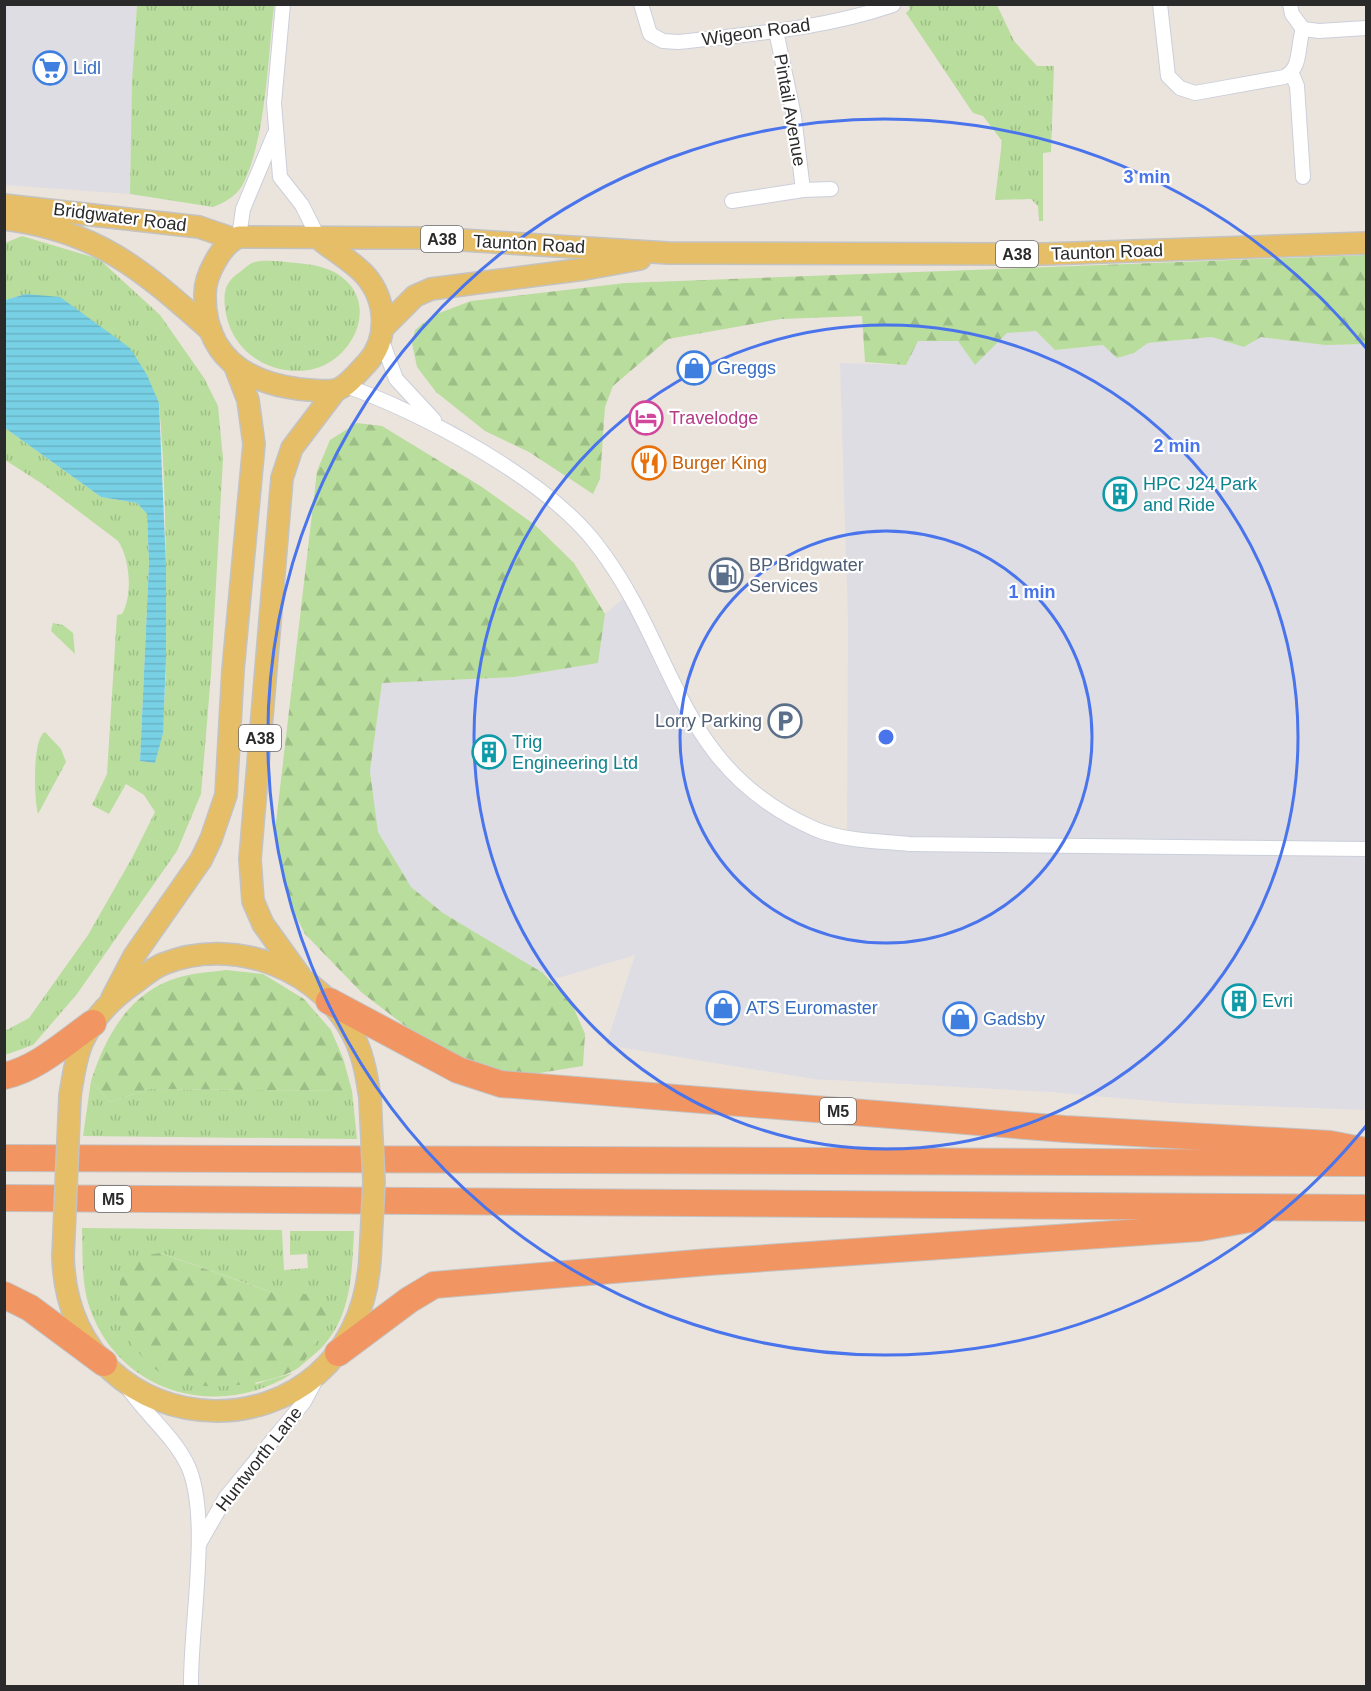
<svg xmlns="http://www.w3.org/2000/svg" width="1371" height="1691" font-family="Helvetica,sans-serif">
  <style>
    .industrial { fill: #dedde4 }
    .grass { fill: url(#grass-tufts) }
    .forest { fill: url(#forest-firs) }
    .water { fill: url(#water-rules) }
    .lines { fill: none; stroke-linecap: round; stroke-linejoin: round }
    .minor-casing { stroke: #cbcfda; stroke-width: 16 }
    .primary-casing { stroke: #c3c3c3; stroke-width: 24 }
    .motorway-casing { stroke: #c3c3c3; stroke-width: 28 }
    .minor { stroke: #fff; stroke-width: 14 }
    .primary { stroke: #e5be67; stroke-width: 21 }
    .motorway { stroke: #f19562; stroke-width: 26 }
    .primary-bridge-casing { stroke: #c3c3c3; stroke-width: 24; stroke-linecap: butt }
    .primary-bridge { stroke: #e5be67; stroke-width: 21 }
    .ring { fill: none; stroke: #4974eb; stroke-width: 3 }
    .labels { text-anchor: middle; stroke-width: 4.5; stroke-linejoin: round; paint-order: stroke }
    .shield { fill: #fff; stroke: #6a6a6a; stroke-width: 1.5 }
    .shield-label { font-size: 16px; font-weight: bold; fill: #2a2a2a }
    .street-label { font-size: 18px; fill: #2a2a2a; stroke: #fff }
    .shop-label { font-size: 18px; fill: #366cbe; stroke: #fff; text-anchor: start }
    .hotel-label { font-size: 18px; fill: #b23c85; stroke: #fff; text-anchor: start }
    .food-label { font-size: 18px; fill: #c56008; stroke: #fff; text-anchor: start }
    .culture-label { font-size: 18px; fill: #0d838f; stroke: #fff; text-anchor: start }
    .service-label { font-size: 18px; fill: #4e5e75; stroke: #fff; text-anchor: start }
    .centre { fill: #4974eb; stroke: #fff; stroke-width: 3 }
    .ring-label { font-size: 18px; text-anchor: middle; font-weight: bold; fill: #4974eb; stroke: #fff; stroke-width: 4.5; stroke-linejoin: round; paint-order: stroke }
  </style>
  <defs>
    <pattern id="grass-tufts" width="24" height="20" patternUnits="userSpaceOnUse" patternTransform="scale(1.5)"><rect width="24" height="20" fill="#b8dd9d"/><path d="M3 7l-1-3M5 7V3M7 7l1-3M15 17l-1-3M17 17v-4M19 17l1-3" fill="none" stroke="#9ebe87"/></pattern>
    <pattern id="forest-firs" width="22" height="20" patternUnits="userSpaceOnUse" patternTransform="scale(1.5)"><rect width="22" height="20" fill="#b8dd9d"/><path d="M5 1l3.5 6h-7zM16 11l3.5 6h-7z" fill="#9ebe87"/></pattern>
    <pattern id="water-rules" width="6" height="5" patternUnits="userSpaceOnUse" patternTransform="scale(1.5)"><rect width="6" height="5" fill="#78d0e4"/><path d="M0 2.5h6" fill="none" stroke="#68b3c4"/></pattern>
  </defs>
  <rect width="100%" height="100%" fill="#ebe4dd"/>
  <g class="industrial">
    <path d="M5,5H137L132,81L130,194L5,185Z"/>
    <path d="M1036,331L1055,350L1103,345L1134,353L1148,343L1212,337L1244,347L1261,337L1325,345L1366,344V1110L1174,1103L1050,1092L813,1079L606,1045L635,955L558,978L543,973L443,913L411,888L378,832L370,771L382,683L514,677L598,663L605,614L629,594L717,757L782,811L847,836L848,620L840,363L906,365L917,341H959L975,364L1007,333Z"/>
  </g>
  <g class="grass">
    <path d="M137,5H274C268,56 266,141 242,186C236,196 224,203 213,207L130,194L132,81Z"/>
    <path d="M908,5H997L1014,41L1037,66H1054L1051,152L1043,153V221H1039L1038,206L1031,199L995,200L1002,141L983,116L973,113L906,13L910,9Z"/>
    <path d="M22,236L99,259L160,315L204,378L218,406L223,459L211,674L201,794L177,851L77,994L33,1045L5,1055V1031L29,1018L88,935L132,858L155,812L144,795L126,784L109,814L92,805L107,774L117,615L122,614C133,596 130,558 118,541L44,485L5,460V428L101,497L137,503L147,514L149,563L140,761L155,763C168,712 166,660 166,608C166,540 165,471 159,403L26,294L5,300V243Z"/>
    <path d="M278,261C300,264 325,263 343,278C380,308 350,364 309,370C267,376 229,349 225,307C223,291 226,281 240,272C244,269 250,263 255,262C261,260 271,261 278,261Z"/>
    <path d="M53,623L63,625L73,633L75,654L51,631Z"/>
    <path d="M45,732L61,749L66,762L38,814C34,800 32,738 45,732Z"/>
    <path d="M91,1081L110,1102L149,1089L352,1091L357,1139L83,1136Z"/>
    <path d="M82,1228L282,1230L284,1270L308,1268L307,1254L290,1255V1231H354C352,1268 352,1310 328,1340C320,1351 307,1360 297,1369L316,1341L317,1294H277L161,1253L256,1384L293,1373C219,1421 118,1394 89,1306C81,1281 83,1254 82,1228Z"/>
  </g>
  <g class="forest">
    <path d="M1366,255V344L1325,345L1261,337L1244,347L1212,337L1148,343L1134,353L1117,358L1103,345L1055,350L1036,331L1007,333L975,365L958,341H918L906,365L865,362L862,316L781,319L668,339L613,386L605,407L600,479L593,494L529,452L485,431L436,392L417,367L412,343L415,330L434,315L471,301L625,283Z"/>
    <path d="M357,423L382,426L482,487L535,525L574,563L605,614L598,663L514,677L382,683L370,771L378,832L411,887L443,913L543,973L572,1004L585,1034L583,1066L527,1075L471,1069L434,1048L361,992L305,934L289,903L275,831L317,471L330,440Z"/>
    <path d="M226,970L263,974L304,999L331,1030L343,1058L352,1091L149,1089L110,1102L91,1081C106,1035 130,991 180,977C194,973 211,972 226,970Z"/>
    <path d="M160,1253L277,1294H317L329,1311C322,1326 309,1362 295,1370C266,1386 200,1393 169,1378C151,1369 127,1343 122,1324C117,1305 121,1279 121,1259Z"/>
  </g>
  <path class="water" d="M26,294L60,297L130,348L147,375L159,403L166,566V659L163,733L155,763L140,761L149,563L147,514L137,503L101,497L5,428V300Z"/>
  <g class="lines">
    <defs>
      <g id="minor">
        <path d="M283,4L274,103L280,177L302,205L319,239"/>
        <path d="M641,4L650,34L663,41L678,42C750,34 824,29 893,5"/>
        <path d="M1160,4L1168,76L1180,88L1195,93L1284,77C1302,69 1297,46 1303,29"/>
        <path d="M1290,4L1292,14L1303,29L1319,31L1366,28"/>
        <path d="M776,31L794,116L803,190"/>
        <path d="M1292,74L1297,86L1303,177"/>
        <path d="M732,201L803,190L831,189"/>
        <path d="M239,237L243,209L274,135"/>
        <path d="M381,338L396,379L434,420"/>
        <path d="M343,385C420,411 548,480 597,545C678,650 675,768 815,829C843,841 879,841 909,844L1366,849"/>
        <path d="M124,1382C142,1412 173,1434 188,1466C211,1517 190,1627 191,1686"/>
        <path d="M199,1544L226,1497L304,1402L319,1374"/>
      </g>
      <g id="primary">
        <path d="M4,205L199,227L234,239"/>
        <path d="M4,219C99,231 142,270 211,331"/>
        <path d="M319,239C334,251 352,261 365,275C387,300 389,339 367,363C359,371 348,386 336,390C326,392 310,390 299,389C244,382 204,355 205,294C205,276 221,244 239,237L430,238L668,253L1045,254L1366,243"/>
        <path d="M384,327L415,296L431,289L585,269L640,259"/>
        <path d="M301,977L263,924L253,901L250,859L282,478L292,448L336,390"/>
        <path d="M112,998L134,956L201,860L211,839L226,795L233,670L254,444L248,400L236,369"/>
        <path d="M70,1096C73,1078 75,1060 82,1043C94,1016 113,998 136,982C144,976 153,968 163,964C234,935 324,969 356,1041C364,1059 367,1078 370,1098"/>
        <path d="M63,1256C68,1457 356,1467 370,1259"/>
      </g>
      <g id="motorway">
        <path d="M329,1001L458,1070L501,1084L1065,1129L1330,1144L1366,1151"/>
        <path d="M4,1076C37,1069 66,1042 93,1023"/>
        <path d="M4,1158L1366,1163"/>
        <path d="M4,1198L1366,1208"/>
        <path d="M4,1295L30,1308L104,1363"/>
        <path d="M338,1353L409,1300L434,1285L709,1262L1200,1228L1255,1218"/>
      </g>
    </defs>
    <use href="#minor" class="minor-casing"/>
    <use href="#primary" class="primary-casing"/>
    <use href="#motorway" class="motorway-casing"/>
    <use href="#minor" class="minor"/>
    <use href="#primary" class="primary"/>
    <use href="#motorway" class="motorway"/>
    <defs>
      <g id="primary-bridge">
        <path d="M370,1098L374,1182L370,1259"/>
        <path d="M63,1256L70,1096"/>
      </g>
    </defs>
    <use href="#primary-bridge" class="primary-bridge-casing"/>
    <use href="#primary-bridge" class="primary-bridge"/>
  </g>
  <g class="ring">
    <circle cx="886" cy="737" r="206"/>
    <circle cx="886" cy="737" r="412"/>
    <path d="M1366 1126A618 618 0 1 1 1366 348"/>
  </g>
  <defs>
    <symbol id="supermarket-ring" viewBox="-11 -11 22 22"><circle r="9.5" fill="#fff" stroke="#3f7fe0" stroke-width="1.5"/><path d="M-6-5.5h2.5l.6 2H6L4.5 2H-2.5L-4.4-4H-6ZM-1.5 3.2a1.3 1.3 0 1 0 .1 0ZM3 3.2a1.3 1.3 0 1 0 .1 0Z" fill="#3f7fe0"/></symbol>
    <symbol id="shop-ring" viewBox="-11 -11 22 22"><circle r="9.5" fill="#fff" stroke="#3f7fe0" stroke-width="1.5"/><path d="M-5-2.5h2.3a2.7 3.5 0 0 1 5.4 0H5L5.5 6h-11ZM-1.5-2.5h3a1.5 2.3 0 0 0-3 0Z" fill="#3f7fe0"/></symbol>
    <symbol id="hotel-ring" viewBox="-11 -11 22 22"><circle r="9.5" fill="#fff" stroke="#d1479c" stroke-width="1.5"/><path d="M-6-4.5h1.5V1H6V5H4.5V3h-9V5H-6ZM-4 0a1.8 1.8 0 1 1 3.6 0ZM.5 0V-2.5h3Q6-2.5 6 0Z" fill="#d1479c"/></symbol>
    <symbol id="restaurant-ring" viewBox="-11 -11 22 22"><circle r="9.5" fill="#fff" stroke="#e8710a" stroke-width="1.5"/><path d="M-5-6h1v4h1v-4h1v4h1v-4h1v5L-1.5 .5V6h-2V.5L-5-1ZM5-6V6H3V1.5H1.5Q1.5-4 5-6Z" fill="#e8710a"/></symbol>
    <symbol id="building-ring" viewBox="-11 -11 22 22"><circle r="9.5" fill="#fff" stroke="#0f9aa8" stroke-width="1.5"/><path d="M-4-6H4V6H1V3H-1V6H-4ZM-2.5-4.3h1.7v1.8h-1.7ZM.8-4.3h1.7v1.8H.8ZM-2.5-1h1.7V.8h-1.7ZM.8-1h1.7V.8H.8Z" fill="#0f9aa8"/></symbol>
    <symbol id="fuel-ring" viewBox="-11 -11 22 22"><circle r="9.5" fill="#fff" stroke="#5c6f8a" stroke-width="1.5"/><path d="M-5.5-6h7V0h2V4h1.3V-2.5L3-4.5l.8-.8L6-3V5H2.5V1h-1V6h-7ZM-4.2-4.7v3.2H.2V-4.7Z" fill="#5c6f8a"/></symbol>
    <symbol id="parking-ring" viewBox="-11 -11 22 22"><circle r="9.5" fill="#fff" stroke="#5c6f8a" stroke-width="1.5"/><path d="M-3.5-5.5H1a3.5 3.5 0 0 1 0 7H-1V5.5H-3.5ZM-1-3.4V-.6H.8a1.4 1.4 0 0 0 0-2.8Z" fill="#5c6f8a"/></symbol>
  </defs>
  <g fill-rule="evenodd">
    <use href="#supermarket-ring" x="31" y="49" width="38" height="38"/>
    <use href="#shop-ring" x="675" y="349" width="38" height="38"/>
    <use href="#hotel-ring" x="627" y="399" width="38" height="38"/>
    <use href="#restaurant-ring" x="630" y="444" width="38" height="38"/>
    <use href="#building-ring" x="1101" y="475" width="38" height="38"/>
    <use href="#fuel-ring" x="707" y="556" width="38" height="38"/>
    <use href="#parking-ring" x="766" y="702" width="38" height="38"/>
    <use href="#building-ring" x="470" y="733" width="38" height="38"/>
    <use href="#building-ring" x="1220" y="982" width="38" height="38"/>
    <use href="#shop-ring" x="704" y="989" width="38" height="38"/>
    <use href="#shop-ring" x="941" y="1000" width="38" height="38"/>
  </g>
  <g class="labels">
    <g class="shield">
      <rect x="421" y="226" width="42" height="26" rx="4.5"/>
      <rect x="996" y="241" width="42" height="26" rx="4.5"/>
      <rect x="239" y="725" width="42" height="26" rx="4.5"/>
      <rect x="820" y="1098" width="36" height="26" rx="4.5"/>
      <rect x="95" y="1186" width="36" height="26" rx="4.5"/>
    </g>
    <g class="shield-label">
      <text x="442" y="245">A38</text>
      <text x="1017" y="260">A38</text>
      <text x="260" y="744">A38</text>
      <text x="838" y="1117">M5</text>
      <text x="113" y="1205">M5</text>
    </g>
    <g class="street-label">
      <text transform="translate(756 32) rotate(-8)" y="6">Wigeon Road</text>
      <text transform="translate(790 110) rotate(80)" y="6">Pintail Avenue</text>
      <text transform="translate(120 217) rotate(7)" y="6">Bridgwater Road</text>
      <text transform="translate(529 244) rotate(3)" y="6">Taunton Road</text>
      <text transform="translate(1107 252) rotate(-2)" y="6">Taunton Road</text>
      <text transform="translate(259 1459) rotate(-52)" y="6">Huntworth Lane</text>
    </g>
    <g class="shop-label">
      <text x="73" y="74">Lidl</text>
      <text x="717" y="374">Greggs</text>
      <text x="746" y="1014">ATS Euromaster</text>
      <text x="983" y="1025">Gadsby</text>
    </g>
    <g class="hotel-label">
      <text x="669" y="424">Travelodge</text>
    </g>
    <g class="food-label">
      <text x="672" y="469">Burger King</text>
    </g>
    <g class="culture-label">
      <text x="1143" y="490">HPC J24 Park<tspan x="1143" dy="21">and Ride</tspan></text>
      <text x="512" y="748">Trig<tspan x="512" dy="21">Engineering Ltd</tspan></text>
      <text x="1262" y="1007">Evri</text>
    </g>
    <g class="service-label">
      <text x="749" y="571">BP Bridgwater<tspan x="749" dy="21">Services</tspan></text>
      <text x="762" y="727" text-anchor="end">Lorry Parking</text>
    </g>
  </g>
  <circle cx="886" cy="737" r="9" class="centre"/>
  <g class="ring-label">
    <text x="1147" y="183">3 min</text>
    <text x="1177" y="452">2 min</text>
    <text x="1032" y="598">1 min</text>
  </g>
  <rect width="1371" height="1691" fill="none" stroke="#2a2a2a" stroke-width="12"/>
</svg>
